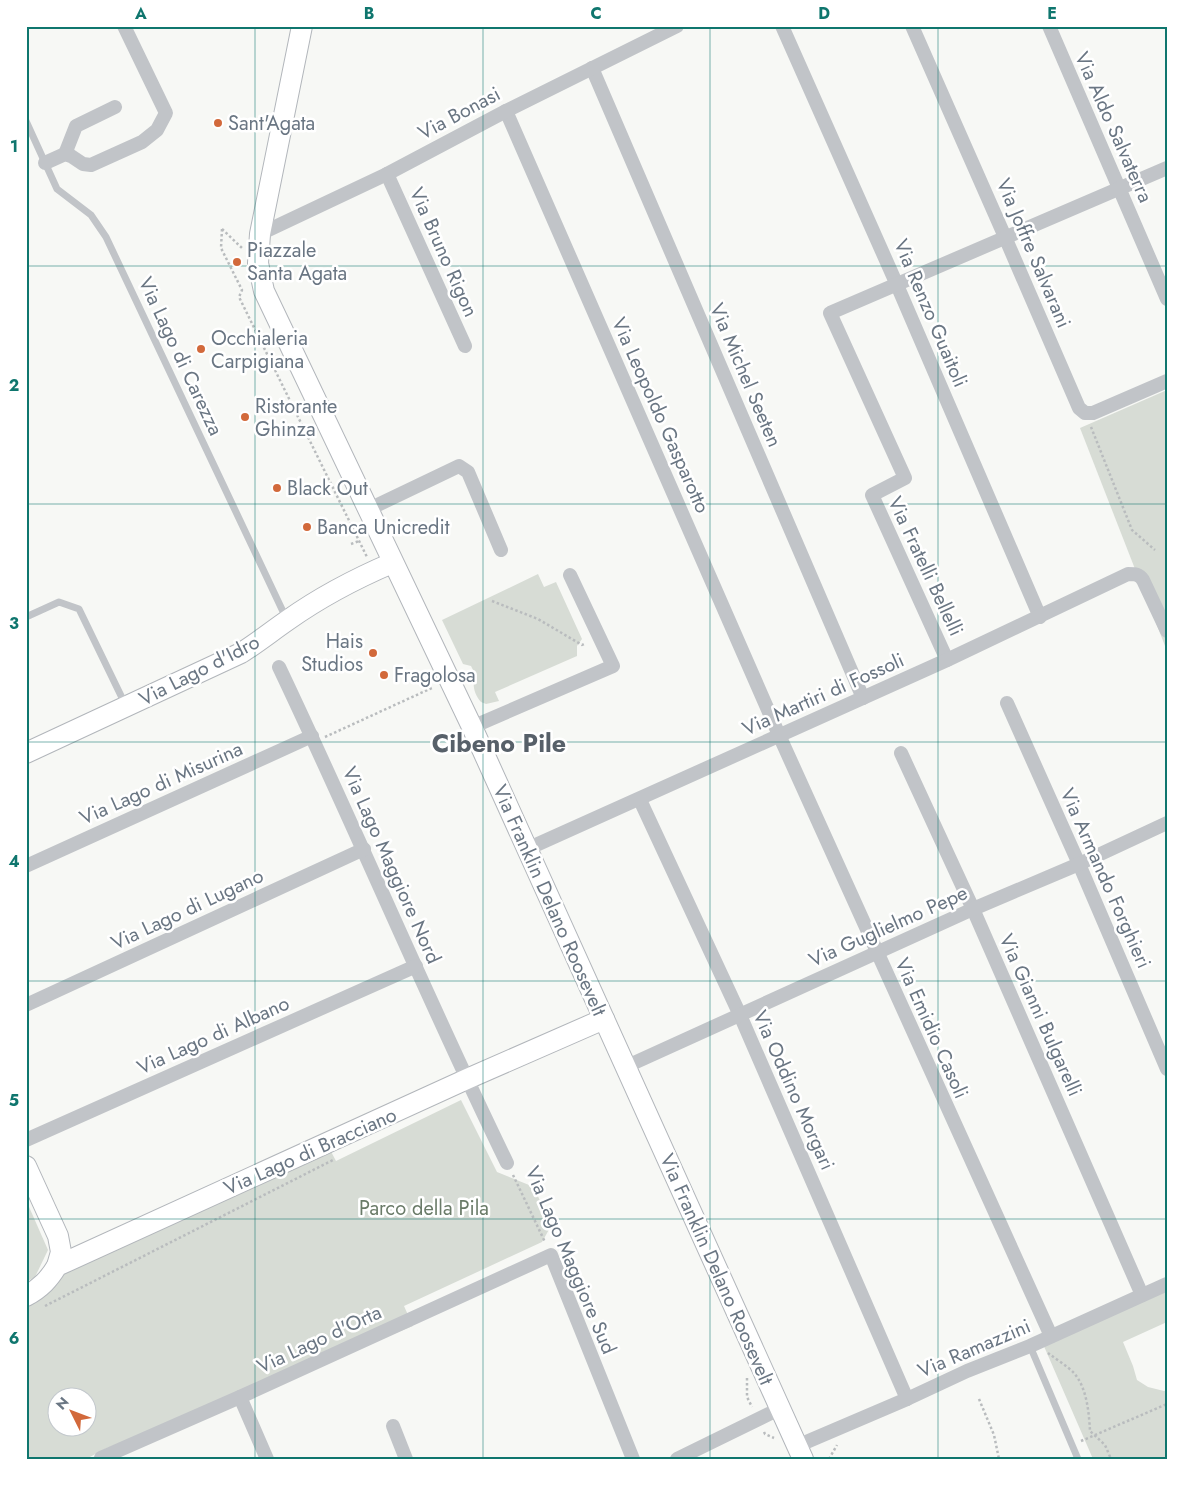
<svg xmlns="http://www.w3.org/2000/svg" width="1193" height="1485" font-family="Jost,sans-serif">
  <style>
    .park { fill: #d7dcd5; fill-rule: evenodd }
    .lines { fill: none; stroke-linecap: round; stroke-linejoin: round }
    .secondary-casing { stroke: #b2b6bb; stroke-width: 22 }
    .path { stroke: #b9bcbe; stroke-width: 2.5; stroke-dasharray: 2.5 2.5; stroke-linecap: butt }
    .lane { stroke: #c1c4c8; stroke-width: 7 }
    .street { stroke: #c1c4c8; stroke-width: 14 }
    .secondary { stroke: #fff; stroke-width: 20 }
    .grid { fill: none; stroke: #0f766e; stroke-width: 1; stroke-opacity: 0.55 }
    .poi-dot { fill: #d2693b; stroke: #fff; stroke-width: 2 }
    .labels { text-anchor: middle; stroke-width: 5; stroke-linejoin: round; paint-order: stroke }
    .street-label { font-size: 20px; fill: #6a7683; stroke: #fff }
    .poi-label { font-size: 20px; fill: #6a7683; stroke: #fff; text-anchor: start }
    .park-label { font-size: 20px; fill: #6a7b68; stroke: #fff }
    .district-label { font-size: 25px; font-weight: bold; fill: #576069; stroke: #fff }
    .neatline { fill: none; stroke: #0f766e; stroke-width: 2 }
    .grid-label { font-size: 16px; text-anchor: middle; font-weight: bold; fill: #0f766e }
  </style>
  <rect width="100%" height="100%" fill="#f7f8f5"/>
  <g class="park">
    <path d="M1167,390V651L1080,428Z"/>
    <path d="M538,574L544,587L556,582L582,639L577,646V656L495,692L499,701L486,704L481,702C474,694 472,685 475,674L471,666L463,664L442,620Z"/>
    <path d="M461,1100L497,1172L534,1187L551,1226L542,1242L404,1306L413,1326L166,1426L107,1448L86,1459H26V1289L327,1144L336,1161ZM58,1398H88V1428H58Z"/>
    <path d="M26,1200L48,1250L35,1277L26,1282Z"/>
    <path d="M1167,1290V1322L1123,1342L1133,1366L1137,1380L1148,1387L1164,1391L1167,1390C1167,1404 1166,1417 1166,1431C1165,1439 1167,1450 1167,1459H1093L1043,1344Z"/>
  </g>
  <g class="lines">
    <defs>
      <g id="secondary">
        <path d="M302,26L260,234L258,263L264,291L472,727L803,1459"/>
        <path d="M26,753L241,653C257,643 272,631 288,620C319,598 357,578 392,563"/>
        <path d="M26,1166L58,1236L61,1252L57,1266"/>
        <path d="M26,1296C41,1288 49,1279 57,1266L467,1079L604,1019"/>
      </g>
    </defs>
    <use href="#secondary" class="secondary-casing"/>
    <g class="path">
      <path d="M222,229L221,248L242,290L239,297L367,557"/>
      <path d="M222,229L243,249"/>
      <path d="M1091,427L1132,530L1155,550"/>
      <path d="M351,544L359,541"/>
      <path d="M492,601L538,619L582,645L586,643"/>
      <path d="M325,737L434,687"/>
      <path d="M513,1175L545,1242"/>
      <path d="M45,1306L333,1160"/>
      <path d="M1048,1353C1056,1359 1067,1366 1074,1373C1087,1388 1089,1413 1090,1431L1105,1445L1111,1459"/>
      <path d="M747,1378V1397L752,1407"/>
      <path d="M979,1399L994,1435L999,1459"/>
      <path d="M764,1432L765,1434L774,1438"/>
      <path d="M1081,1441L1167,1404"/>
      <path d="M829,1459L837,1445"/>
    </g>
    <g class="lane">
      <path d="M26,121L57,189L91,215L106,237L287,620"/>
      <path d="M26,617L59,602L79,609L125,704"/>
      <path d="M1030,1346L1078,1459"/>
    </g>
    <g class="street">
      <path d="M782,26L897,285L1040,617"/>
      <path d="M912,26L1005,237L1079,408L1085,413H1093L1167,381"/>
      <path d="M1049,26L1167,299"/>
      <path d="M592,68L863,698"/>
      <path d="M506,111L779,735L1051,1336"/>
      <path d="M65,154L76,126L115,107"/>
      <path d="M45,163L65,154L71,156L83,164L91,165L142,142L157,130L166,113L124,26"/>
      <path d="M387,174L465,346"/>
      <path d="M260,234L387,174L506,111L677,26"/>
      <path d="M367,510L459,466L468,472L501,550"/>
      <path d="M947,660L872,495L905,478L830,313L1167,168"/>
      <path d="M279,667C357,831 427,999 507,1163"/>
      <path d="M1007,703L1079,864L1167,1069"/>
      <path d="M472,727L613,666L570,575"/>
      <path d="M901,753L973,909L1142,1295"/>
      <path d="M640,800L740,1015L907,1399"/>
      <path d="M527,849L947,660L1128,574C1135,574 1139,574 1143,580L1167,631"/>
      <path d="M26,866L312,736"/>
      <path d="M26,1005L364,849"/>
      <path d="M625,1067L973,909L1079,864L1167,823"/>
      <path d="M26,1140L416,966"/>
      <path d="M240,1397L267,1459"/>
      <path d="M393,1426L406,1459"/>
      <path d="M797,1446L907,1399L967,1371L1030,1346L1167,1284"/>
      <path d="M101,1458L240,1397L551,1255L633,1459"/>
      <path d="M677,1459L779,1409"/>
    </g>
    <use href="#secondary" class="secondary"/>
  </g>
  <path class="grid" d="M255,26V1459M483,26V1459M710,26V1459M938,26V1459M26,266H1167M26,504H1167M26,742H1167M26,981H1167M26,1219H1167"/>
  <g class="poi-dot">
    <circle cx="218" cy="123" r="5"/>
    <circle cx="237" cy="262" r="5"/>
    <circle cx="201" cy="349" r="5"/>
    <circle cx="245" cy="417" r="5"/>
    <circle cx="277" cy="488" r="5"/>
    <circle cx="307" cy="527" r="5"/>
    <circle cx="373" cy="653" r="5"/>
    <circle cx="384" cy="675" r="5"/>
  </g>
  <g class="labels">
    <g class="street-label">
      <text transform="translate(459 113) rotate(-28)" y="7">Via Bonasi</text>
      <text transform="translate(1114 127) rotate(66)" y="7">Via Aldo Salvaterra</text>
      <text transform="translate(444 252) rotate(66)" y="7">Via Bruno Rigon</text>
      <text transform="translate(1034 253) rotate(67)" y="7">Via Joffre Salvarani</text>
      <text transform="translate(931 313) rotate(67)" y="7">Via Renzo Guaitoli</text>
      <text transform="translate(181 356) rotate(65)" y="7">Via Lago di Carezza</text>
      <text transform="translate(746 375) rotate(67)" y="7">Via Michel Seeten</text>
      <text transform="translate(661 415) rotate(66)" y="7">Via Leopoldo Gasparotto</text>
      <text transform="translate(926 566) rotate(65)" y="7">Via Fratelli Bellelli</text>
      <text transform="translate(199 670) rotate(-27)" y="7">Via Lago d'Idro</text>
      <text transform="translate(823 694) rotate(-24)" y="7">Via Martiri di Fossoli</text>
      <text transform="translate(161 783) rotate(-24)" y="7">Via Lago di Misurina</text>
      <text transform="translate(392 865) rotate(66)" y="7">Via Lago Maggiore Nord</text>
      <text transform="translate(1106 878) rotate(66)" y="7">Via Armando Forghieri</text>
      <text transform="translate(550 900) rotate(66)" y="7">Via Franklin Delano Roosevelt</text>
      <text transform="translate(187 909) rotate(-25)" y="7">Via Lago di Lugano</text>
      <text transform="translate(888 926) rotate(-24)" y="7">Via Guglielmo Pepe</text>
      <text transform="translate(1041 1015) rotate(66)" y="7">Via Gianni Bulgarelli</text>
      <text transform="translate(932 1028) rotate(66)" y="7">Via Emidio Casoli</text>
      <text transform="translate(213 1035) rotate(-24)" y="7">Via Lago di Albano</text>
      <text transform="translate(794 1090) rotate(66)" y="7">Via Oddino Morgari</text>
      <text transform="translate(310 1151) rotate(-24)" y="7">Via Lago di Bracciano</text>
      <text transform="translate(571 1260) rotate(67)" y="7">Via Lago Maggiore Sud</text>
      <text transform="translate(717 1269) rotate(66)" y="7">Via Franklin Delano Roosevelt</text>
      <text transform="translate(319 1339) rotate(-25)" y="7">Via Lago d'Orta</text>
      <text transform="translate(974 1348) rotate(-23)" y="7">Via Ramazzini</text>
    </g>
    <g class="poi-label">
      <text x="228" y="130">Sant'Agata</text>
      <text x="247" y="257">Piazzale<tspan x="247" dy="23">Santa Agata</tspan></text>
      <text x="211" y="345">Occhialeria<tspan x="211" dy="23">Carpigiana</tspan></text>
      <text x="255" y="413">Ristorante<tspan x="255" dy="23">Ghinza</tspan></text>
      <text x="287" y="495">Black Out</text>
      <text x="317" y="534">Banca Unicredit</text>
      <text x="363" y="648" text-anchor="end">Hais<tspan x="363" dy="23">Studios</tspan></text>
      <text x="394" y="682">Fragolosa</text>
    </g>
    <g class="park-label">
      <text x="424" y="1215">Parco della Pila</text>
    </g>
    <g class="district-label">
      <text x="499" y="752">Cibeno Pile</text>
    </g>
  </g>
  <rect width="1193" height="1485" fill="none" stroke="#ffffff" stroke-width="55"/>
  <g transform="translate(72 1412) rotate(312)"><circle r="24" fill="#ffffff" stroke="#c3c8cd"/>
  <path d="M0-4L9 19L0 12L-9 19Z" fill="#d2693b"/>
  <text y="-8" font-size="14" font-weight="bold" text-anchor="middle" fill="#6a7683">N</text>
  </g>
  <rect x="28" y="28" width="1138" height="1430" class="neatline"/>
  <g class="grid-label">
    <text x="141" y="19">A</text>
    <text x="369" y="19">B</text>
    <text x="596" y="19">C</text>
    <text x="824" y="19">D</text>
    <text x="1052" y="19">E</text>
    <text x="14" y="152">1</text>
    <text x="14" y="391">2</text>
    <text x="14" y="629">3</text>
    <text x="14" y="867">4</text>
    <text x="14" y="1106">5</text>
    <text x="14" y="1344">6</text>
  </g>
</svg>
